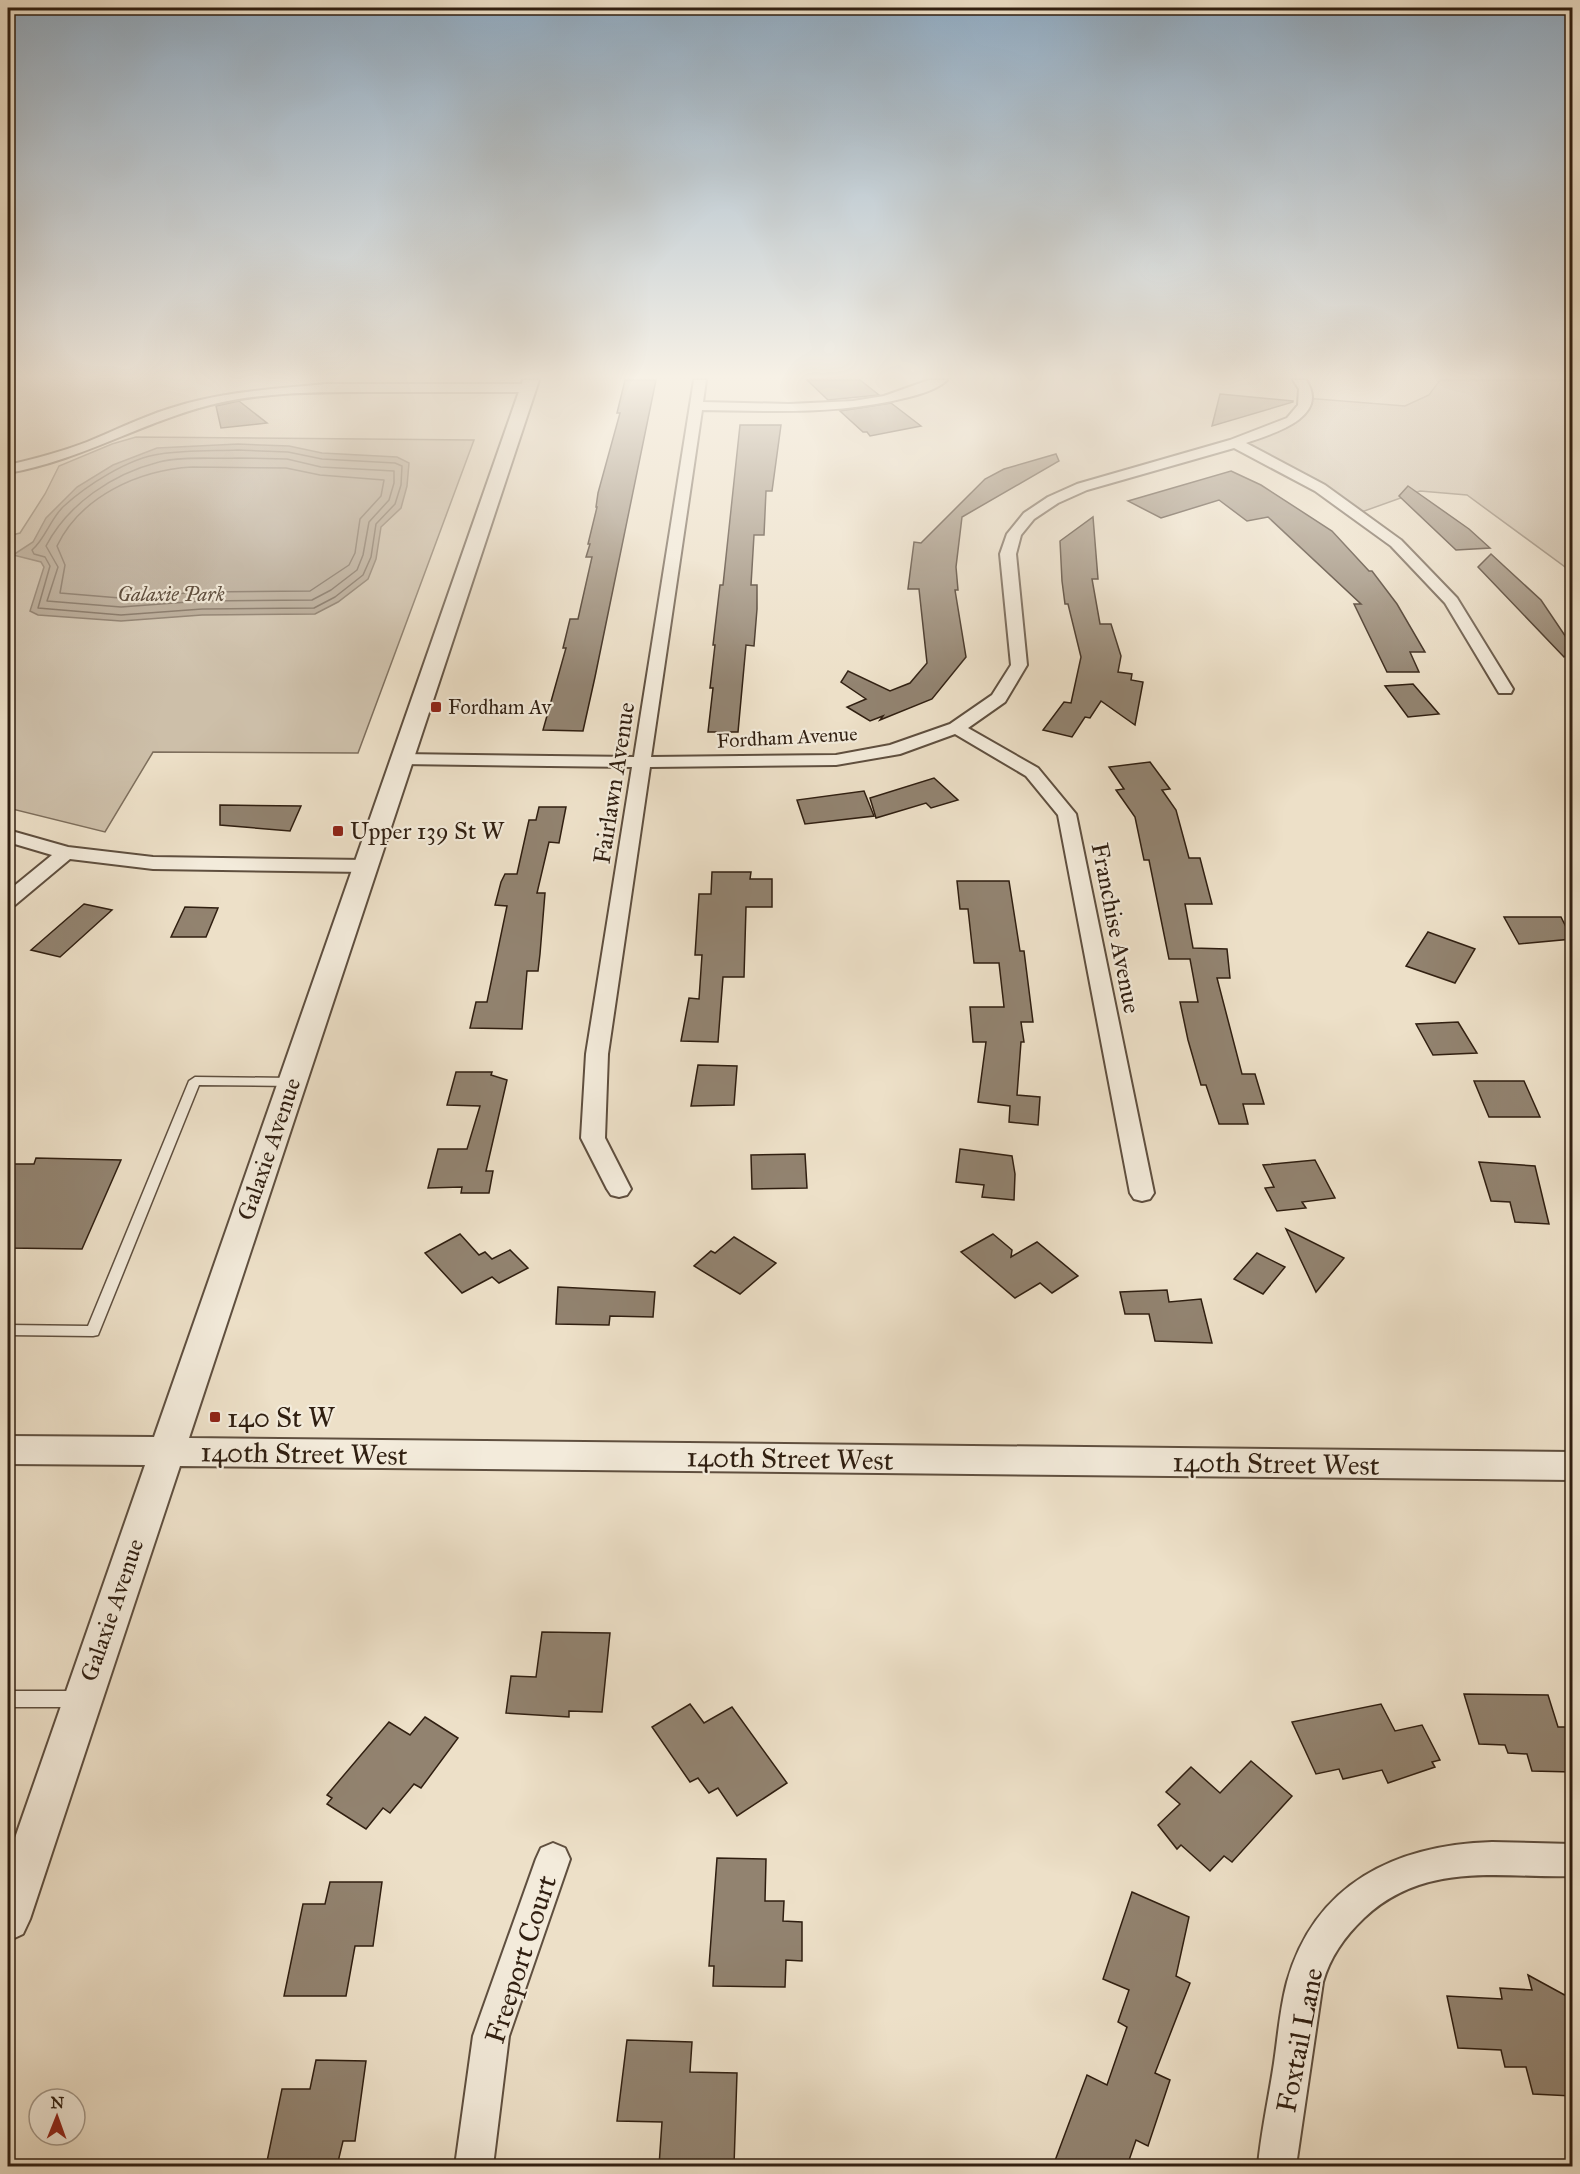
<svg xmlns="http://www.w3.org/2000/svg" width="1580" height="2174" font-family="'IM FELL Great Primer',serif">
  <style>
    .green { fill: #cdbfa9; stroke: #7e6f5d; stroke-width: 1.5 }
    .water { fill: #ad9e8a; stroke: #7b6b5a; stroke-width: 1.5 }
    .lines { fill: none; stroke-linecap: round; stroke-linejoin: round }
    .shore { stroke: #6e5e4e; stroke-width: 1.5 }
    .building { fill: #928370; stroke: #301f11; stroke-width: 1.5 }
    .service-casing { stroke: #5f4f3f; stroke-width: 3 }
    .minor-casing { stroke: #5f4f3f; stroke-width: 4 }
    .tertiary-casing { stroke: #5f4f3f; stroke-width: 4 }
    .service { fill: #f3ebdb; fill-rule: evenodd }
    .minor { fill: #f3ebdb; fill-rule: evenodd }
    .tertiary { fill: #f3ebdb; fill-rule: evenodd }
    .poi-dot { fill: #8f2418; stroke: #f3ebdb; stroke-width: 2 }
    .labels { text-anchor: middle; stroke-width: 4.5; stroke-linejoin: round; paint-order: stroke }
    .far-park-label { font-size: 20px; font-style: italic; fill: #5f4f3f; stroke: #f3ebdb }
    .far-poi-label { font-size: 20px; fill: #301f11; stroke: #f3ebdb; text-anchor: start }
    .far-street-label { font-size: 20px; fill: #301f11; stroke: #f3ebdb }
    .street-label { font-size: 24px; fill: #301f11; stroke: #f3ebdb }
    .poi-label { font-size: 24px; fill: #301f11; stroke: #f3ebdb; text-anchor: start }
    .near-poi-label { font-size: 28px; fill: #301f11; stroke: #f3ebdb; text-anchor: start }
    .near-street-label { font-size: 28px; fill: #301f11; stroke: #f3ebdb }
  </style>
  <rect width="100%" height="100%" fill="#ede0c8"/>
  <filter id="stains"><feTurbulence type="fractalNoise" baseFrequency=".00333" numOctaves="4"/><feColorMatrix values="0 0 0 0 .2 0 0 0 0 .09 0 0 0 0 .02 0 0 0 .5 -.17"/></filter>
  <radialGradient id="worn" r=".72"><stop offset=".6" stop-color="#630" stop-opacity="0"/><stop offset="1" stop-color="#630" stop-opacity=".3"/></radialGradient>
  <g class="green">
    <path d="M1440,380H1572V572L1467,495L1420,491L1356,514L1235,443L1292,421L1305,398L1405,406L1429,395Z"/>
    <path d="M136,437L474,440L358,753L153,752L105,832L8,808V536L20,533L45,494L59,466L112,444Z"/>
  </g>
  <path class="water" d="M238,444L289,446L322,453L397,457L409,463L407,486L401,508L381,527L376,559L368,579L338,602L315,614L202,615L121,621L38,615L30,611L44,567L41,562L13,555L33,542L46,518L77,487L113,465L157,448Z"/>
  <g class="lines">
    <g class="shore">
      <path d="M238,450L288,452L322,459L395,463L402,466L401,485L395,504L376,524L371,557L363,575L335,597L314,608L202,609L121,615L38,608L50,566L45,557L34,554L32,550C46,538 50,519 64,506C87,485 129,458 160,454C185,450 212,451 238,450Z"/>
      <path d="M238,458L287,459L321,467L394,471V483L389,500L369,522L363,555L357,570L331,590L312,600L201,601L121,607L47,601L58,567L46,546C68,504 112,474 159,462C179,456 216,459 238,458Z"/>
      <path d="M192,467L286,468L320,475L384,480L381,496L360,519L355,553L349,565L310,591L201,592L120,598L60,593L65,565L57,546C81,496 139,470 192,467Z"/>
    </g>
  </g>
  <g class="building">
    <path d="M625,380H656L595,677L583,731L543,730L566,648H563L570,619H578L592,557H586L590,544H588L597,507H596L598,493L620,413H617Z"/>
    <path d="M807,380H860L879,395L828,400Z"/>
    <path d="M1220,394L1293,401V402L1212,426Z"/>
    <path d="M239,401L267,423L221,428L216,406Z"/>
    <path d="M891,403L921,426L870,436L867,432H863L840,411Z"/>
    <path d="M740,425H781L772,491H766L764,535H754L751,585H757V609L754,646L746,645L738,732H708L713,688H710L715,645H713L720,585H723Z"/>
    <path d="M1056,454L1059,461L962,517L956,567L958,590H955L966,657L932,699L880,720L883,716L870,721L847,707L866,699L841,682L848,671L890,691L910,683L927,663L919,589H908L914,542L921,543L985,479L1004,469Z"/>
    <path d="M1231,471L1261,485L1332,531L1369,571H1372L1397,604L1425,652H1410L1419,672H1387L1354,604H1361L1268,517L1247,521L1219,500L1161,518L1128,501Z"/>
    <path d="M1408,486L1469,529L1490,548L1456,550L1399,496Z"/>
    <path d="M1093,517L1098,579H1092L1100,624H1111L1121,656L1118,672L1132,674L1131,680L1143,682L1135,725L1101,701L1090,718L1085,717L1072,737L1043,730L1064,702L1071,703L1081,657L1068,604H1065L1062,581L1060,541Z"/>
    <path d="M1491,554L1541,600L1572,646V650L1564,657L1478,567Z"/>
    <path d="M1413,684L1439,714L1408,717L1385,686Z"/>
    <path d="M1150,762L1170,789L1162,790L1176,810L1189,858H1200L1212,904H1185L1193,948L1227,949L1230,978H1217L1242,1074H1255L1264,1104H1243L1248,1124H1219L1206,1085H1201L1188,1040L1180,1002H1198L1190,959H1169L1149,860H1144L1135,817L1116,790L1124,789L1109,767Z"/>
    <path d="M934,778L958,800L931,808L926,803L876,818L870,798Z"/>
    <path d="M864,791L874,816L805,824L797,800Z"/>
    <path d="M220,805L301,806L290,831L220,825Z"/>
    <path d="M539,807H566L559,843L549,842L537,893H545L540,954L538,971H527L522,1029L470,1028L476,1002H487L507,906L495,905L501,882L505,874H517L529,820H536Z"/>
    <path d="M712,872H751L750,879H772V907H746L744,977H723L718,1042L681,1041L689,998L699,999L702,955H695L699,894H711Z"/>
    <path d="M957,881H1009L1020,951H1024L1033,1022H1021L1024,1042H1021L1017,1095L1040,1097L1038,1125L1009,1122L1010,1106L978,1102L986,1042H973L970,1007H1004L999,963H974L968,909H960Z"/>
    <path d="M84,904L112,910L60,957L31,950Z"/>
    <path d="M185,907L218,908L206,937H171Z"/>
    <path d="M1504,917H1561L1572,939L1519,944Z"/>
    <path d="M1428,932L1475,949L1455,983L1406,966Z"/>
    <path d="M1458,1022L1477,1053L1433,1055L1416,1024Z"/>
    <path d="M698,1065L737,1066L734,1105L691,1106Z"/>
    <path d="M456,1072H492L491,1075L507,1080L486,1171H493L489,1193H461L462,1187L428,1188L438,1149H467L480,1106L447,1105Z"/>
    <path d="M1474,1081H1524L1540,1117H1489Z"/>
    <path d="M960,1149L1012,1156L1015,1174L1014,1200L982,1197L984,1185L956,1182Z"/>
    <path d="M805,1154L807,1188L752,1189L751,1155Z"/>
    <path d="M36,1158L121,1160L82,1249L8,1248V1164H34Z"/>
    <path d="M1315,1160L1335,1198L1302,1202L1306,1208L1277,1211L1265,1188L1274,1187L1263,1165Z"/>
    <path d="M1479,1162L1535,1166L1549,1224L1515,1222L1510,1202L1491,1201Z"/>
    <path d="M1286,1229L1344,1258L1316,1292Z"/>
    <path d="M460,1234L479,1255L485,1252L492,1259L510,1250L528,1268L499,1283L492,1277L462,1293L425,1253Z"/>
    <path d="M993,1234L1012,1250L1011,1257L1037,1242L1078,1276L1052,1293L1040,1283L1015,1298L961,1252Z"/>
    <path d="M734,1237L776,1263L740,1294L694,1266L711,1251L715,1253Z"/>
    <path d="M1257,1253L1285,1267L1263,1294L1234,1279Z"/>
    <path d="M558,1287L655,1292L653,1317L610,1316L609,1325L556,1324Z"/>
    <path d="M1167,1290L1169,1302L1201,1299L1212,1343L1155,1341L1149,1314H1125L1120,1292Z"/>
    <path d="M542,1632L610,1633L602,1712L569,1711V1717L506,1713L511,1676L536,1677Z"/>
    <path d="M1464,1694L1548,1695L1558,1727H1572V1772L1532,1771L1527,1754L1508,1753L1505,1745L1479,1744Z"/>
    <path d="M690,1704L704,1723L732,1707L787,1783L737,1816L718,1788L709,1793L698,1778L690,1782L652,1727Z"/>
    <path d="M1381,1704L1395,1731L1422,1725L1440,1760L1432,1762L1435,1767L1388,1783L1382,1770L1343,1779L1339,1769L1316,1774L1292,1722Z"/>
    <path d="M425,1717L458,1738L421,1788L414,1784L390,1813L383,1808L366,1829L327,1804L332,1798L327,1795L389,1722L410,1735Z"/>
    <path d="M1251,1761L1292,1796L1232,1862L1224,1856L1210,1871L1181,1845L1177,1849L1158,1825L1180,1804L1166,1792L1191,1767L1220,1793Z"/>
    <path d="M717,1858L766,1859L765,1901H784L783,1921L802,1922V1961L786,1960L785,1987L713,1986L714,1966H709Z"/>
    <path d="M330,1882H382L373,1946H355L346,1996H284L303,1904H325Z"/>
    <path d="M1132,1892L1189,1917L1176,1976L1190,1983L1155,2073L1170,2080L1148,2146L1136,2140L1127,2166H1053L1087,2075L1107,2085L1127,2027L1118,2022L1129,1990L1103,1979Z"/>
    <path d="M1528,1975L1572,1999V2096L1533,2094L1526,2067H1505L1501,2050L1458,2048L1447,1996L1502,1999L1500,1988L1532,1990Z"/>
    <path d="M627,2040L692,2042L690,2072L737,2073L734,2166H659L662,2122L617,2121Z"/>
    <path d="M316,2060L366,2061L355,2141H343L337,2166H266L282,2089H310Z"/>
  </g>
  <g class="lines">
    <defs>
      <g id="service">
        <path d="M195,1077L292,1078L298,1082L292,1086L199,1085L98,1335L93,1336L8,1335V1325L88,1326L189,1081Z"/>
        <path d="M8,1691H78L84,1694L86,1699L84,1704L78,1707H8Z"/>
      </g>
      <g id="minor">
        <path d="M694,380H706L703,402L789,404L853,401L884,396L929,380H947C938,389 921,394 909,397C841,415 772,411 702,410L651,757L836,755L890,745L950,724L992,695L1011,665L1000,554L1007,534L1024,513L1048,497L1077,484L1230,440L1287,418L1298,405L1299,389L1293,380H1306C1331,418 1271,434 1246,443L1325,485L1401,540L1457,598L1513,689L1511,693H1499L1445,603L1391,546L1315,491L1234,448L1087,490L1058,503L1034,519L1021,535L1016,554L1027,665L1005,702L968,728L1038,768L1076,814L1154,1193L1150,1199L1142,1201L1134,1199L1130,1193L1058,815L1026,776L955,734L900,754L836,765L650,767L608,1054L605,1138L631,1189L627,1195L619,1197L611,1195L607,1189L581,1138L586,1054L632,767L401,764L395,763L392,759L395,755L401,754L634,757Z"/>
        <path d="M326,384H528L534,388L528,392C479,392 431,392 382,392C325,392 266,391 210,405C140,423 79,461 8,473V465C34,459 61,452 87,442C114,431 140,418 168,409C219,392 272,389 326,384Z"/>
        <path d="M8,830L68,847L153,857L365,860L372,862L375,866L372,870L365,872L153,869L70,859L15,905L8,907V891L52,855L8,842Z"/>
        <path d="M1492,1842L1572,1844V1876C1497,1878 1425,1861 1364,1918C1345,1936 1330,1957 1323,1982L1296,2166H1258C1261,2132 1269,2097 1274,2063C1278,2036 1280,2008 1287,1982C1315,1883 1396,1845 1492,1842Z"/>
        <path d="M553,1843L565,1848L570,1859L509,2036L493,2166H455L473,2036L536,1859L541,1848Z"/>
      </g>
      <path id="tertiary" d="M523,380H539L189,1438L1572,1452V1480L180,1466L30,1919L23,1934L8,1941V1858L145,1465L8,1464V1436L154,1437Z"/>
    </defs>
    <use href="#service" class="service-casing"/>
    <use href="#minor" class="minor-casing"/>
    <use href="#tertiary" class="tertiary-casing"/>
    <use href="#service" class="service"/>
    <use href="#minor" class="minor"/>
    <use href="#tertiary" class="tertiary"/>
  </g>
  <linearGradient id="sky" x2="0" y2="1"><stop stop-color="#90abc2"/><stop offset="0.55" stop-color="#f7f1e6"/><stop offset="1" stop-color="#f7f1e6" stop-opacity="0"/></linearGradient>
  <rect width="1580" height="685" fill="url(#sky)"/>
  <g class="poi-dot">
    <rect x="430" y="701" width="12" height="12" rx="3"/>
    <rect x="332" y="825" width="12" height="12" rx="3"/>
    <rect x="209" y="1411" width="12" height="12" rx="3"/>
  </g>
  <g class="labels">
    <g class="far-park-label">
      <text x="171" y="601">Galaxie Park</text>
    </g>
    <g class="far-poi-label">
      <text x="448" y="714">Fordham Av</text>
    </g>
    <g class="far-street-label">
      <text transform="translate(787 737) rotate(-3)" y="7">Fordham Avenue</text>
    </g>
    <g class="street-label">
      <text transform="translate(614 783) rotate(-81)" y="8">Fairlawn Avenue</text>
      <text transform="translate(1116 928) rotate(79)" y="8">Franchise Avenue</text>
      <text transform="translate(269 1149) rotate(-71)" y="8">Galaxie Avenue</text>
      <text transform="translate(112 1610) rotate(-71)" y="8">Galaxie Avenue</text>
    </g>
    <g class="poi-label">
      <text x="350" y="839">Upper 139 St W</text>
    </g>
    <g class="near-poi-label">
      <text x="227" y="1427">140 St W</text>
    </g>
    <g class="near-street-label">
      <text transform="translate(304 1453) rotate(1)" y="10">140th Street West</text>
      <text transform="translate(790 1458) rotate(1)" y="10">140th Street West</text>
      <text transform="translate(1276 1463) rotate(1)" y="10">140th Street West</text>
      <text transform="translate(520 1959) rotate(-72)" y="10">Freeport Court</text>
      <text transform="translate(1299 2040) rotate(-79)" y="10">Foxtail Lane</text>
    </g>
  </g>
  <rect width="1580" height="2174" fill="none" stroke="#ede0c8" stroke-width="30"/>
  <rect x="9" y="9" width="1562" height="2156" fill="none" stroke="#301f11" stroke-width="3"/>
  <rect x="15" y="15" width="1550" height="2144" fill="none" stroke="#301f11" stroke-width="1.5"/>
  <g transform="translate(57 2117) rotate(1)"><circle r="28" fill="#f3ebdb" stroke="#a5998a" stroke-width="1.5"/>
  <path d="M0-4.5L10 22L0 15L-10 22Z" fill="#8f2418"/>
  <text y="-9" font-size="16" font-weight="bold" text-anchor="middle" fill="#301f11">N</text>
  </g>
  <rect width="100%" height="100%" filter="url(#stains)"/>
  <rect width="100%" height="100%" fill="url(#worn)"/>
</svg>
